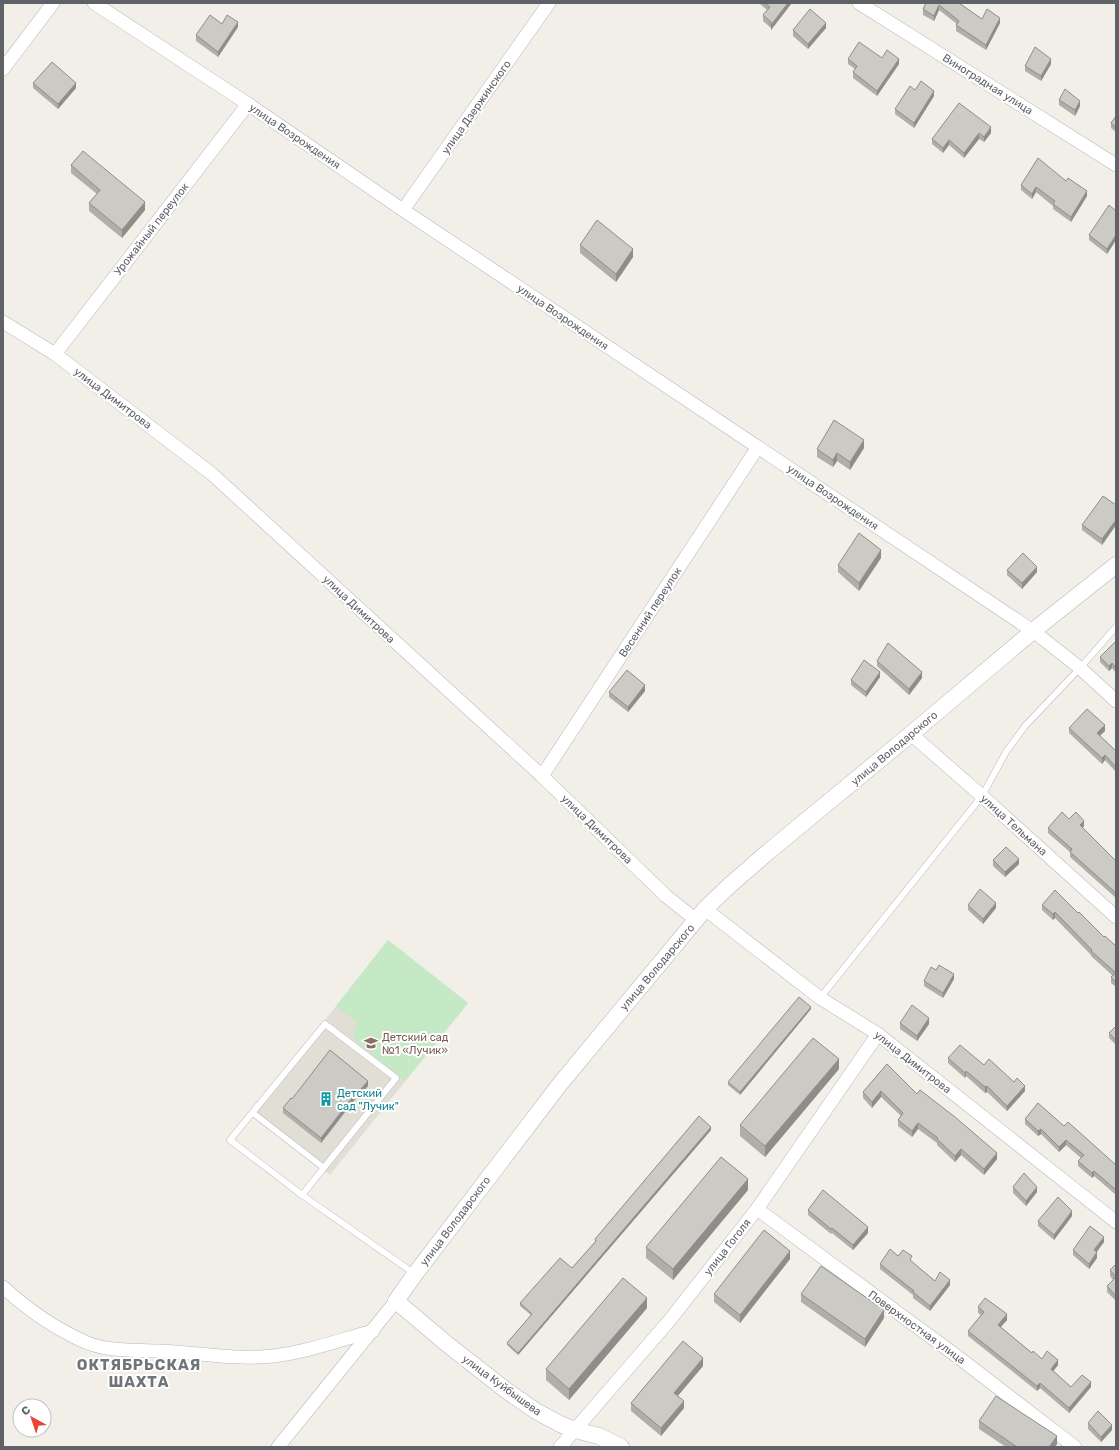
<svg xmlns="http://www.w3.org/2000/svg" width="1119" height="1450" font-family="Rubik,sans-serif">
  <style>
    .education { fill: #e1ded6 }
    .green { fill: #c5e8c5 }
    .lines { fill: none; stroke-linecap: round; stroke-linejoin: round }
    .service-casing { stroke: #b5b8bc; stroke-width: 7 }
    .minor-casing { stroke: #b5b8bc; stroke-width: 14 }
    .tertiary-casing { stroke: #b5b8bc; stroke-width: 17 }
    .service { stroke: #fff; stroke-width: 6 }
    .minor { stroke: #fff; stroke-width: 13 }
    .tertiary { stroke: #fff; stroke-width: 16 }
    .wall { fill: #afaea9 }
    .shaded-wall { fill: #8f8d8a }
    .building { fill: #cccac5; stroke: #8f8d8a }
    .labels { text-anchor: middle; stroke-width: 4; stroke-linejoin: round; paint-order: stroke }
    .street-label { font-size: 11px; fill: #5f6368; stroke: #fff }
    .education-label { font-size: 11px; fill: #785e54; stroke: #fff; text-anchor: start }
    .culture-label { font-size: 11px; fill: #0d838f; stroke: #fff; text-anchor: start }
    .district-label { font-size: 15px; font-weight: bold; letter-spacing: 1px; fill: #70757a; stroke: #fff }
  </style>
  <rect width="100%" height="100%" fill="#f1efe8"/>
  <path class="education" d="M388,940L468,1003L330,1175L253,1112Z"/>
  <path class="green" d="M388,940L468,1003L405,1081L356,1041C352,1034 354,1029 358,1023L336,1006Z"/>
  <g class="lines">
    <defs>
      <g id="service">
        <path d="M820,998L982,796L1006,752L1025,726L1080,668L1116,627"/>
        <path d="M253,1113L324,1168"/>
        <path d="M302,1195L396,1078L325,1024L230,1140L302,1195L415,1274"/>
      </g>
      <g id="minor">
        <path d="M94,3L248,104L403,210L1033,631L1080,668L1116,701"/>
        <path d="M859,3L1116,165"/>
        <path d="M3,69L53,3"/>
        <path d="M403,210L549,3"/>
        <path d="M3,322L55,354L212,474L542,776L666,896L696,920"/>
        <path d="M55,354L248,104"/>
        <path d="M911,734L982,796L1116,917"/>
        <path d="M542,776L758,447"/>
        <path d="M705,909L820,998L878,1034L1116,1222"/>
        <path d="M757,1209L958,1357L1075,1447"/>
        <path d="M3,1287C27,1309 54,1328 83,1341C106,1352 136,1350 161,1351C198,1353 235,1360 273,1356C307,1352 340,1340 373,1331"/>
        <path d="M278,1447L396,1301"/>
        <path d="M560,1447L669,1321L757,1209L878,1034"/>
      </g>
      <path id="tertiary" d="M621,1447L599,1436L575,1430L560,1424L536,1411L507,1391L447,1344L396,1301L415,1274L560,1084L705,909L730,885L768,852L911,734L1033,631L1116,565"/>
    </defs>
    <use href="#service" class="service-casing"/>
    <use href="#minor" class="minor-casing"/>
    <use href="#tertiary" class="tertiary-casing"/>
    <use href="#service" class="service"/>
    <use href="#minor" class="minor"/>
    <use href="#tertiary" class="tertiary"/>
  </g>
  <g class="wall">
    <path d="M759,3H791V4L771,30V28L763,21V15L767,10Z"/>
    <path d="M926,3H959L982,19L1000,23L986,50L956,31V25L957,24L939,10L934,21L923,15V9Z"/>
    <path d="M222,24L238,27L218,57L196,41V35Z"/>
    <path d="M826,28L808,49L793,36V30Z"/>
    <path d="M882,58L899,64L877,96L853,78V72L855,69L848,64V59Z"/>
    <path d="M1051,64L1041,81L1025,71V66Z"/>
    <path d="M33,83L76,88L58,109L33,88Z"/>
    <path d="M915,90L934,96L914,128L895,114V109Z"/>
    <path d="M1059,100L1080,106L1075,116L1059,105Z"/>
    <path d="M1116,116V132L1111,128V123Z"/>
    <path d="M991,133L984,142L979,139L964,158L949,145L943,153L932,144V139Z"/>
    <path d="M71,165L145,210L122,238L89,211V203L97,194L71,173Z"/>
    <path d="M1066,181L1087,196L1071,222L1053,209V206L1036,192L1032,199L1021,190V185Z"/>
    <path d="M1116,211V240L1107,254L1089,240V235Z"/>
    <path d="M580,245L633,257L616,282L580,253Z"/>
    <path d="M864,448L850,470L837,461L833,467L817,457V449Z"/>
    <path d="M1116,505V525L1102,545L1082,530V525Z"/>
    <path d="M881,558L859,591L838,572V565Z"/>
    <path d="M1007,570L1037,572L1022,589L1007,575Z"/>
    <path d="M1116,641V673L1112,668L1109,671L1100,662V657Z"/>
    <path d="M877,661L922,678L909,695L877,666Z"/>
    <path d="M880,677L866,697L851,685V680Z"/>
    <path d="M645,691L628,712L609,697V692Z"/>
    <path d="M1069,728L1105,731L1100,736L1116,751V772L1105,760L1102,764L1069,733Z"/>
    <path d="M1069,819L1084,826L1082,828L1115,860L1116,859V898L1070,857V852L1048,833V828Z"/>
    <path d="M993,860L1019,864L1005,877L993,866Z"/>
    <path d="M968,905L996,908L983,924L968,910Z"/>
    <path d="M1042,905L1078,913L1104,937L1116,946V987L1111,983V977L1113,976L1091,956V955L1055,918L1053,920L1042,910Z"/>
    <path d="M936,970L954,979L943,998L924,986V981Z"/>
    <path d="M811,1009L740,1095L728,1085V1082Z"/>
    <path d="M900,1023L929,1024L917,1041L900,1029Z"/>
    <path d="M1116,1026V1045L1109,1038V1033Z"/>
    <path d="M948,1058L984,1065L1014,1082L1025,1091L1007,1111L987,1092L985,1093L966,1076L965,1078L948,1063Z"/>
    <path d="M887,1064L917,1094L997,1159L984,1175L961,1155L955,1162L937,1145V1143L918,1129L912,1137L898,1126V1120L901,1116L881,1097L872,1108L863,1098V1092Z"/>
    <path d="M839,1069L765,1157L740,1136V1125Z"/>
    <path d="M368,1086L360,1095L359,1094L321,1143L283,1113V1108Z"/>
    <path d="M1025,1119L1064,1126L1116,1165V1195L1094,1176L1092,1178L1078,1166V1161L1081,1158L1066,1145L1059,1152L1041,1134L1038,1136L1025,1124Z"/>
    <path d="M711,1130L518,1355L507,1345V1343L531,1315L520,1306V1303L572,1268L595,1242V1239Z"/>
    <path d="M1013,1187L1037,1192L1026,1206L1013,1193Z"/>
    <path d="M748,1190L673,1280L646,1258V1247Z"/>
    <path d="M808,1210L868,1233L853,1250L832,1233L831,1234L808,1215Z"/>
    <path d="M1072,1216L1054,1240L1038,1226V1221Z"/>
    <path d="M1104,1242L1097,1252V1258L1089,1269L1073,1255V1250Z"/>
    <path d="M898,1256L912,1262L935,1281L950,1285L930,1311L913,1298V1295L880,1269V1264Z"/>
    <path d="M790,1259L740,1323L714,1302V1294Z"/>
    <path d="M1116,1264L1115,1300L1107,1292V1286L1113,1280L1110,1276V1270Z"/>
    <path d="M801,1294L884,1318L865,1347L801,1302Z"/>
    <path d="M978,1307L1007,1320L1001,1327L1032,1353L1042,1359L1058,1365L1053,1371L1071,1387H1091L1069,1413L1040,1388L1037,1391L968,1336V1331L981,1315L978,1313Z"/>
    <path d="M647,1308L569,1400L546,1380V1369Z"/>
    <path d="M703,1366L678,1396L684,1408L661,1436L631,1411V1403Z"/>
    <path d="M979,1421L1057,1444L1055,1447H1006L979,1429Z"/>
    <path d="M1088,1423L1112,1430L1101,1442L1088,1429Z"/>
  </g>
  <g class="shaded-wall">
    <path d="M788,3H791V4L771,30V25Z"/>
    <path d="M939,5V10L934,21V16Z"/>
    <path d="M1000,18V23L986,50V45Z"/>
    <path d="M238,22V27L218,57V52Z"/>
    <path d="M826,23V28L808,49V44Z"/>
    <path d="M899,59V64L877,96V91Z"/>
    <path d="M1051,59V64L1041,81V76Z"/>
    <path d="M76,83V88L58,109V104Z"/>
    <path d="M934,91V96L914,128V123Z"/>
    <path d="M1080,101V106L1075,116V110Z"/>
    <path d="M991,127V133L984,142V137Z"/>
    <path d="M979,133V139L964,158V153Z"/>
    <path d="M949,140V145L943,153V148Z"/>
    <path d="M1036,187V192L1032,199V194Z"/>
    <path d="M1087,191V196L1071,222V217Z"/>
    <path d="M145,202V210L122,238V230Z"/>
    <path d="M1116,235V240L1107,254V249Z"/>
    <path d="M633,249V257L616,282V274Z"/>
    <path d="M864,440V448L850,470V462Z"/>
    <path d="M837,453V461L833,467V460Z"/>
    <path d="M1116,520V525L1102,545V539Z"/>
    <path d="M881,550V558L859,591V583Z"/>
    <path d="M1037,567V572L1022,589V583Z"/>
    <path d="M1112,663V668L1109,671V666Z"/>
    <path d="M880,672V677L866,697V692Z"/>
    <path d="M922,672V678L909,695V689Z"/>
    <path d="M645,685V691L628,712V707Z"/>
    <path d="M1105,725V731L1097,738V733Z"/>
    <path d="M1105,755V760L1102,764V758Z"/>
    <path d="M1084,821V826L1080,831V825Z"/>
    <path d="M1019,859V864L1005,877V872Z"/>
    <path d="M996,903V908L983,924V919Z"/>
    <path d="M1055,912V918L1053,920V914Z"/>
    <path d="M954,974V979L943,998V993Z"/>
    <path d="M811,1007V1009L740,1095V1092Z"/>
    <path d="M929,1018V1024L917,1041V1036Z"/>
    <path d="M839,1059V1069L765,1157V1146Z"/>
    <path d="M966,1071V1076L965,1078V1073Z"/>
    <path d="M368,1081V1086L360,1095V1090Z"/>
    <path d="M987,1086V1092L985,1093V1087Z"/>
    <path d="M1025,1086V1091L1007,1111V1106Z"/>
    <path d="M359,1089V1094L321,1143V1138Z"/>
    <path d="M881,1091V1097L872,1108V1102Z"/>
    <path d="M918,1123V1129L912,1137V1131Z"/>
    <path d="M711,1127V1130L518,1355V1353Z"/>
    <path d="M1041,1129V1134L1038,1136V1131Z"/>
    <path d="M1066,1140V1145L1059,1152V1147Z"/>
    <path d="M961,1149V1155L955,1162V1156Z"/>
    <path d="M997,1153V1159L984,1175V1169Z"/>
    <path d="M1094,1171V1176L1092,1178V1173Z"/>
    <path d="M748,1179V1190L673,1280V1269Z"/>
    <path d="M1037,1187V1192L1026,1206V1201Z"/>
    <path d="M1072,1211V1216L1054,1240V1235Z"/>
    <path d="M868,1227V1233L853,1250V1245Z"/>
    <path d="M1104,1237V1242L1094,1255V1250Z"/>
    <path d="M790,1251V1259L740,1323V1315Z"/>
    <path d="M1097,1252V1258L1089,1269V1264Z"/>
    <path d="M950,1280V1285L930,1311V1306Z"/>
    <path d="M647,1298V1308L569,1400V1389Z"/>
    <path d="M884,1310V1318L865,1347V1339Z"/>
    <path d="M1007,1314V1320L998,1330V1325Z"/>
    <path d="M703,1358V1366L674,1400V1393Z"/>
    <path d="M1058,1360V1365L1051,1374V1369Z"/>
    <path d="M1091,1382V1387L1069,1413V1408Z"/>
    <path d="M1040,1383V1388L1037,1391V1386Z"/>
    <path d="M684,1401V1408L661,1436V1428Z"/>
    <path d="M1112,1425V1430L1101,1442V1437Z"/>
    <path d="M1057,1436V1444L1055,1447H1049Z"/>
  </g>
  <g class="building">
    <path d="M765,3H788L771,25V22L763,15L770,7Z"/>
    <path d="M926,3H959L982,19L987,9L1000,18L986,45L956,25L959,21L939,5L934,16L923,9Z"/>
    <path d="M810,9L826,23L808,44L793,30Z"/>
    <path d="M210,15L222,24L227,15L238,22L218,52L196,35Z"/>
    <path d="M859,42L882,58L887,50L899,59L877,91L853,72L857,66L848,59Z"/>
    <path d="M1035,47L1051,59L1041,76L1025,66Z"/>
    <path d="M52,62L76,83L58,104L33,83Z"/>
    <path d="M921,81L934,91L914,123L895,109L910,86L915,90Z"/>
    <path d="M1065,89L1080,101L1075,110L1059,100Z"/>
    <path d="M959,103L991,127L984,137L979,133L964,153L949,140L943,148L932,139Z"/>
    <path d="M1116,116V127L1111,123Z"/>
    <path d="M83,151L145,202L122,230L89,203L100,190L71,165Z"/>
    <path d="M1038,158L1066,181L1068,178L1087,191L1071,217L1053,204L1055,201L1036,187L1032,194L1021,185Z"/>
    <path d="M1109,205L1116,211V235L1107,249L1089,235Z"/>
    <path d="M597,220L633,249L616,274L580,245Z"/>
    <path d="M834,420L864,440L850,462L837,453L833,460L817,449Z"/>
    <path d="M1103,496L1116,505V520L1102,539L1082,525Z"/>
    <path d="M859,533L881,550L859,583L838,565Z"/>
    <path d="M1023,553L1037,567L1022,583L1007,570Z"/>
    <path d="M1116,641V668L1112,663L1109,666L1100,657Z"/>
    <path d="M888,643L922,672L909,689L877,661Z"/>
    <path d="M864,660L880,672L866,692L851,680Z"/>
    <path d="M627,670L645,685L628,707L609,692Z"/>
    <path d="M1087,709L1105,725L1097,733L1116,751V767L1105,755L1102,758L1069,728Z"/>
    <path d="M1062,812L1069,819L1076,812L1084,821L1080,825L1115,860L1116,859V893L1070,852L1072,849L1048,828Z"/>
    <path d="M1006,847L1019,859L1005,872L993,860Z"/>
    <path d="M980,889L996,903L983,919L968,905Z"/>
    <path d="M1055,890L1078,913L1079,912L1104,937L1105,936L1116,946V982L1111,977L1116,973L1091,951L1092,950L1055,912L1053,914L1042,905Z"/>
    <path d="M939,965L954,974L943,993L924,981L931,967L936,970Z"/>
    <path d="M799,997L811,1007L740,1092L728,1082Z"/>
    <path d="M912,1005L929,1018L917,1036L900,1023Z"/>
    <path d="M1116,1026V1040L1109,1033Z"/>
    <path d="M813,1038L839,1059L765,1146L740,1125Z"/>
    <path d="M960,1045L984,1065L989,1059L1014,1082L1017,1078L1025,1086L1007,1106L987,1086L985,1087L966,1071L965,1073L948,1058Z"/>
    <path d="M330,1050L368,1081L360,1090L359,1089L321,1138L283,1108L291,1098L292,1099Z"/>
    <path d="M887,1064L917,1094L920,1090L955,1117L997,1153L984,1169L961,1149L955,1156L937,1139L938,1138L918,1123L912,1131L898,1120L903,1113L881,1091L872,1102L863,1092Z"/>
    <path d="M1038,1103L1064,1126L1068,1122L1116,1165V1190L1094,1171L1092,1173L1078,1161L1084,1155L1066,1140L1059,1147L1041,1129L1038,1131L1025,1119Z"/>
    <path d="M699,1116L711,1127L518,1353L507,1343L532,1314L520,1303L560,1258L572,1268L596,1241L595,1239Z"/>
    <path d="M721,1157L748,1179L673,1269L646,1247Z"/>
    <path d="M1024,1173L1037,1187L1026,1201L1013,1187Z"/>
    <path d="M823,1190L868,1227L853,1245L832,1228L831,1229L808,1210Z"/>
    <path d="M1058,1197L1072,1211L1054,1235L1038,1221Z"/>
    <path d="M1090,1226L1104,1237L1094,1250L1097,1252L1089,1264L1073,1250Z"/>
    <path d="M764,1230L790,1251L740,1315L714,1294Z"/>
    <path d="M890,1249L898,1256L903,1250L912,1256L910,1260L935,1281L940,1272L950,1280L930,1306L913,1292L914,1291L880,1264Z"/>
    <path d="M1116,1264V1294L1115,1295L1107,1286L1116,1277L1110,1270Z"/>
    <path d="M821,1266L884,1310L865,1339L801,1294Z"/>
    <path d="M623,1278L647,1298L569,1389L546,1369Z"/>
    <path d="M985,1298L1007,1314L998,1325L1032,1353L1033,1351L1042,1359L1047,1351L1058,1360L1051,1369L1071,1387L1082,1375L1091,1382L1069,1408L1040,1383L1037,1386L968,1331L984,1312L978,1307Z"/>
    <path d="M683,1341L703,1358L674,1393L684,1401L661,1428L631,1403Z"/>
    <path d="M996,1396L1057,1436L1049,1447H1017L979,1421Z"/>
    <path d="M1098,1411L1112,1425L1101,1437L1088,1423Z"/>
  </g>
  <defs>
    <symbol id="school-bare" viewBox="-9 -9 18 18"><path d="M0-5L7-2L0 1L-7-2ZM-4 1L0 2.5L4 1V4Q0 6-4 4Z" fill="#8d6e63" stroke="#fff" stroke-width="2.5" paint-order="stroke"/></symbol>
    <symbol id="building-bare" viewBox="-9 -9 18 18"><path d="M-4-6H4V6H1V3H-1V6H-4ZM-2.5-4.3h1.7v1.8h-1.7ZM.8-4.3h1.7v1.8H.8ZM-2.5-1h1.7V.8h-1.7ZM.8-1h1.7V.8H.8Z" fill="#0f9aa8" stroke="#fff" stroke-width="2.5" paint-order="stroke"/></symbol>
  </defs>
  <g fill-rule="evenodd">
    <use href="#school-bare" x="361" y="1033" width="20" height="20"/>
    <use href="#building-bare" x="316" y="1089" width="20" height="20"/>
  </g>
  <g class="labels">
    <g class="street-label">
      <text transform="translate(988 84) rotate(32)" y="4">Виноградная улица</text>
      <text transform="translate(476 107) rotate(-55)" y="4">улица Дзержинского</text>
      <text transform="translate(295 136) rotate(34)" y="4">улица Возрождения</text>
      <text transform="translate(151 229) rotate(-52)" y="4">Урожайный переулок</text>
      <text transform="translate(563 317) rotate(34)" y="4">улица Возрождения</text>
      <text transform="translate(113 398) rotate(37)" y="4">улица Димитрова</text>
      <text transform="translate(833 497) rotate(34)" y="4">улица Возрождения</text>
      <text transform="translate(359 609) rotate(43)" y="4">улица Димитрова</text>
      <text transform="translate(650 612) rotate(-57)" y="4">Весенний переулок</text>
      <text transform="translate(894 748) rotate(-40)" y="4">улица Володарского</text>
      <text transform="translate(1014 825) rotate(42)" y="4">улица Тельмана</text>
      <text transform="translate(597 829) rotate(44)" y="4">улица Димитрова</text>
      <text transform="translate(657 967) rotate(-50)" y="4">улица Володарского</text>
      <text transform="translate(913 1062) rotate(38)" y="4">улица Димитрова</text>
      <text transform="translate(455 1221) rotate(-53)" y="4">улица Володарского</text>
      <text transform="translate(727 1247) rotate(-52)" y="4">улица Гоголя</text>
      <text transform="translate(917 1327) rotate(36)" y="4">Поверхностная улица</text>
      <text transform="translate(502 1385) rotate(36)" y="4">улица Куйбышева</text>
    </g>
    <g class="education-label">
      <text x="382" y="1041">Детский сад<tspan x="382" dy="13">№1 «Лучик»</tspan></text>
    </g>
    <g class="culture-label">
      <text x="337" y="1097">Детский<tspan x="337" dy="13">сад "Лучик"</tspan></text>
    </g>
    <g class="district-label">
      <text x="139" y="1370">ОКТЯБРЬСКАЯ<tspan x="139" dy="17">ШАХТА</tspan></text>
    </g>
  </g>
  <rect width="1119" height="1450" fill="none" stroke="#5f6368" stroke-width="8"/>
  <g transform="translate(32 1418) rotate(320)"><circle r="19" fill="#ffffff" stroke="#bfc1c3"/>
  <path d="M0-3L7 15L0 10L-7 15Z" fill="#ea4335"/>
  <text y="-6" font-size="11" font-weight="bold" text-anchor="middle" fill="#5f6368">С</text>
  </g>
</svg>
